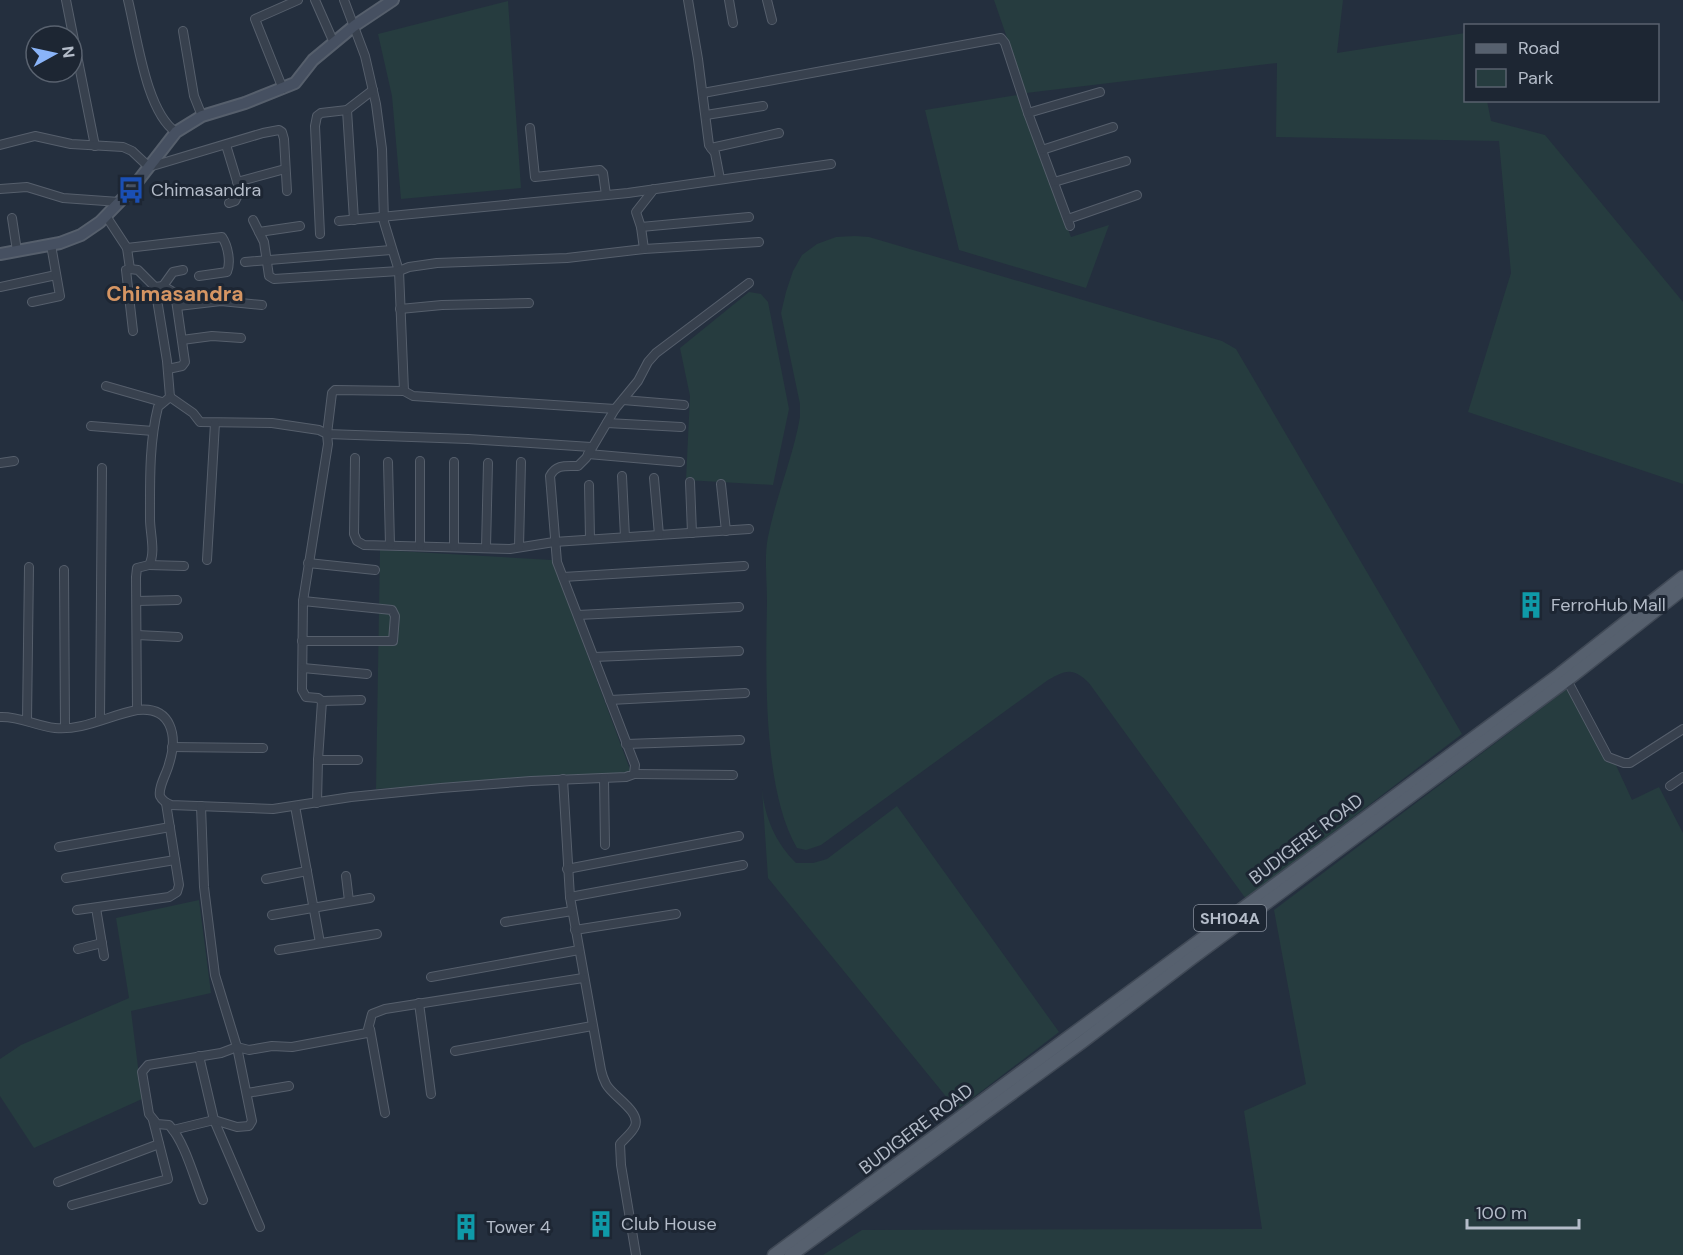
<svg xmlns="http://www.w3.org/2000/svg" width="1683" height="1255" font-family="'DM Sans',sans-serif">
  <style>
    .green { fill: #263c3f }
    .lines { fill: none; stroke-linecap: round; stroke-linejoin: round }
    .street-casing { stroke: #565f6c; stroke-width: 10 }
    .secondary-casing { stroke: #565f6c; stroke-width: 14 }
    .primary-casing { stroke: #414a57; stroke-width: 15 }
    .street { stroke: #38414e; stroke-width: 8 }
    .secondary { stroke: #465061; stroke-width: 10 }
    .primary { stroke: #56606e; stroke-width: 12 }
    .labels { text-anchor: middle; stroke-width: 6; stroke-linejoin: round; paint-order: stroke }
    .shield { fill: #1d2633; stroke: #878f9c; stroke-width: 1.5 }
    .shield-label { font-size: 16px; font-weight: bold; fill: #b4bcc9 }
    .poi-label { font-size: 18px; fill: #b4bcc9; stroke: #1d2633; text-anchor: start }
    .street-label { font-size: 18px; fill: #b4bcc9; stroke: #1d2633 }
    .quarter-label { font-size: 21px; font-weight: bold; fill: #d59563; stroke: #1d2633 }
  </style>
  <rect width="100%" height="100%" fill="#242f3e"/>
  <g class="green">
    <path d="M994,0H1343L1337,53L1465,33L1466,100L1487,101L1491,121L1545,135L1683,302V484L1468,412L1511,273L1499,141L1276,137L1277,63L1026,93Z"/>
    <path d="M508,1L521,188L401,199L392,96L378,34Z"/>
    <path d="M1017,95L1071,237L1109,225L1086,288L959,250L925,110Z"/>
    <path d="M855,236L869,237L1222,341L1236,349L1462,734L1246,899L1089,683C1073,667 1066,670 1048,680L821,845L806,850L797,848C762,788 766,670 767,601C767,580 764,557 768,537C776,496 793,458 800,417V404L781,313L786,292L793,271L802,255L817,244L836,237Z"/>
    <path d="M749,292L761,294L768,302L789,409L773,485L686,480L690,396L680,348Z"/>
    <path d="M380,550L552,560L631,772L376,789Z"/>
    <path d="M1567,689L1606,762L1615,763L1632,800L1659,787L1683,833V1255H823L862,1230L1262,1229L1244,1111L1306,1084L1274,910Z"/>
    <path d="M762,789C765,818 775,842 796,863H813L827,859L897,806L1059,1032L957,1110L768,878Z"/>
    <path d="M199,900L211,993L131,1011L142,1099L34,1148L0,1096V1059L21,1045L129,998L116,918Z"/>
  </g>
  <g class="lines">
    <defs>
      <g id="street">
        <path d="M66,0L95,146"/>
        <path d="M128,0C137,36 146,112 176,132"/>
        <path d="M315,0L334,43"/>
        <path d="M344,0L365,56L376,104L382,149L384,222L399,271L404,391L413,396L615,409"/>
        <path d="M688,0L698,59L709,145L715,153L720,179"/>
        <path d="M729,0L733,23"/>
        <path d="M767,0L772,20"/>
        <path d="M183,31L194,96L202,116"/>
        <path d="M283,89L255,19L298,0"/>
        <path d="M703,93L1001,38L1005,43L1028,113L1070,226"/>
        <path d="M347,110L354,220"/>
        <path d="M1028,113L1100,92"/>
        <path d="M706,115L763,106"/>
        <path d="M530,128L535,177L600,170L603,173L606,195"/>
        <path d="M0,145L35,136L71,144L123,147L132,151L149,167L263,133L279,130L282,132L284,139L287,191"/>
        <path d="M226,145L240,191L235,201L229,203"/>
        <path d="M711,148L779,133"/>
        <path d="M1042,150L1113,127"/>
        <path d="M237,182L285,169"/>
        <path d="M1054,182L1126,161"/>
        <path d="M0,189L27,187L63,198L119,202"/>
        <path d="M106,216L127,248L130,269L126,270L133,331"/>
        <path d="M12,218L17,251"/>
        <path d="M1068,219L1137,195"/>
        <path d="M253,220L264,242L269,276L274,279L399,271L409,267L437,263L567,258L644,249L759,242"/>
        <path d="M339,221L628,193L831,164"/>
        <path d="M641,227L749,217"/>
        <path d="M259,232L300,226"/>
        <path d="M320,234L315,126L317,116L321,113L347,110L373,90"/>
        <path d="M127,248L222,237C228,246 231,262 227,272L199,276"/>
        <path d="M644,249L641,227L636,212L654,189"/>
        <path d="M245,262L391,250"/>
        <path d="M130,269L138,270L155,287L167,361L170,397"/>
        <path d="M163,286L173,272L183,270"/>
        <path d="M0,287L56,275"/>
        <path d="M155,287L163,286L175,293L185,362L182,366L168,369"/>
        <path d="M32,302L60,296L51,245"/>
        <path d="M178,306L221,301L262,305"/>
        <path d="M400,309L442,305L529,303"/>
        <path d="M182,340L212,336L241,338"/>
        <path d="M106,386L162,402"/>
        <path d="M404,391L335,390L332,393L327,434L468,439L591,447"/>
        <path d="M170,397L193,413L200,422L272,423L319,430L327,434L328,444L303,601L302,690L306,697L318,698L322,701L318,760L317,803"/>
        <path d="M623,400L684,405"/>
        <path d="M607,423L681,427"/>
        <path d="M91,426L153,431"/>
        <path d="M588,454L680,462"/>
        <path d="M355,458L354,534L357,541L364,545L510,549L554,542L749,529"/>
        <path d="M388,462L390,545"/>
        <path d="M0,463L14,461"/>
        <path d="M622,476L625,537"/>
        <path d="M654,478L659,535"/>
        <path d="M690,482L692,533"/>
        <path d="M721,484L726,531"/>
        <path d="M589,485L590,539"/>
        <path d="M420,546V461"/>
        <path d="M454,547V462"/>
        <path d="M519,547L521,462"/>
        <path d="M486,548L488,463"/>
        <path d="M207,560L215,423"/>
        <path d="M308,563L375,570"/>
        <path d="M149,565L184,566"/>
        <path d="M64,570L65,728"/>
        <path d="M563,577L744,566"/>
        <path d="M137,601L177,600"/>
        <path d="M578,615L739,607"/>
        <path d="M137,635L178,637"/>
        <path d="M302,641H393L395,616L392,610L303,601"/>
        <path d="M594,657L739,651"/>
        <path d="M303,668L367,674"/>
        <path d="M1567,680L1608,757L1624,763H1630L1683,729"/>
        <path d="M610,700L745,693"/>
        <path d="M322,701L361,700"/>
        <path d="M137,710L136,577L137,568L149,565C156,553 150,533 150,519C150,482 149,443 158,407L170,397"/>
        <path d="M0,717C19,716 36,726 55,728C82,731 110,715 137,710C172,706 178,736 169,764C167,773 158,787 160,796C162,800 166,803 171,805L273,809L351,797L441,788L531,781L626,777L634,774L635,765L557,562L550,476C556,464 566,466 578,466L586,458L615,409L638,381L648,362L656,353L749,283"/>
        <path d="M100,719L102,468"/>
        <path d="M27,720L29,567"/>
        <path d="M626,744L740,740"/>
        <path d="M172,747L263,748"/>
        <path d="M318,760H358"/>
        <path d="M634,774L733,775"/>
        <path d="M604,778L605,845"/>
        <path d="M563,779L570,897L601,1070C602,1075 604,1080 606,1084C612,1096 641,1111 635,1126C633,1132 624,1139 620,1144L621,1165L636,1255"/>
        <path d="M1670,786L1683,777"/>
        <path d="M295,806L320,943"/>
        <path d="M59,847L170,827"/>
        <path d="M567,869L739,836"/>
        <path d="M346,876L349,901"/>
        <path d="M66,878L175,860"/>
        <path d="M266,879L307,871"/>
        <path d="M570,897L743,865"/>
        <path d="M96,908L104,956"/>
        <path d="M77,910L169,897L177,892L179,885L166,803"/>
        <path d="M272,915L370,898"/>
        <path d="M505,922L572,911"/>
        <path d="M575,930L676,914"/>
        <path d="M78,949L102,943"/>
        <path d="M279,950L377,934"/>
        <path d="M431,977L579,950"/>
        <path d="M419,1003L431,1094"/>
        <path d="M370,1029L385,1113"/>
        <path d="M455,1051L592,1026"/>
        <path d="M199,1056L214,1120L260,1227"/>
        <path d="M247,1093L289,1086"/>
        <path d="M173,1130L214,1120L237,1127L249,1126L252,1121L237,1047L215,975L204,887L201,806"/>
        <path d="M58,1182L159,1144"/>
        <path d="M203,1200C194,1178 185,1142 169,1125L157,1124L149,1114L142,1072L148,1065L221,1053L237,1047L249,1050L272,1046L292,1047L367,1033L372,1014L385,1009L583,978"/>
        <path d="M72,1205L168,1179L153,1120"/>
      </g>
      <path id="secondary" d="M0,254L60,243L81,235L100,222L131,190L176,132L202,116L245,103L295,83L313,60L354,26L393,0"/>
      <g id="primary">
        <path d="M774,1255L1560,674L1683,577"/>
        <path d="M791,1255L1082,1042L1192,958L1567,680L1683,589"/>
      </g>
    </defs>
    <use href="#street" class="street-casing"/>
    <use href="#secondary" class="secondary-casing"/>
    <use href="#primary" class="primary-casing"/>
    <use href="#street" class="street"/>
    <use href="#secondary" class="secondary"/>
    <use href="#primary" class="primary"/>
  </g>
  <defs>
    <symbol id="bus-bare" viewBox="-9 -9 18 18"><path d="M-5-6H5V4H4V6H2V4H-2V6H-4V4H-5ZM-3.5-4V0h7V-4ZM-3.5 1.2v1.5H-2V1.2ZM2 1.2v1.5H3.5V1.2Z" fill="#1a4fb4" stroke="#1d2633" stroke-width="2.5" paint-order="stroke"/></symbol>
    <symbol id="building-bare" viewBox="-9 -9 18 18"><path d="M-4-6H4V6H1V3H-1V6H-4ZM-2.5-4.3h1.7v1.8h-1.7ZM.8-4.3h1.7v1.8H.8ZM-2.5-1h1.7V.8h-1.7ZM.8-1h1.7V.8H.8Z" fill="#0f9aa8" stroke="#1d2633" stroke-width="2.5" paint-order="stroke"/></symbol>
  </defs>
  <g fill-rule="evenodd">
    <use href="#bus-bare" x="112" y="171" width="38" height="38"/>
    <use href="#building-bare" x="1512" y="586" width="38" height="38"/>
    <use href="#building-bare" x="582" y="1205" width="38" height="38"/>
    <use href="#building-bare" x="447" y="1208" width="38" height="38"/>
  </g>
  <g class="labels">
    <rect class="shield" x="1194" y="905" width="72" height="26" rx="4.5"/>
    <g class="shield-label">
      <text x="1230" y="924">SH104A</text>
    </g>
    <g class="poi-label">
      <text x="151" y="196">Chimasandra</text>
      <text x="1551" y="611">FerroHub Mall</text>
      <text x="621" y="1230">Club House</text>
      <text x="486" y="1233">Tower 4</text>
    </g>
    <g class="street-label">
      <text transform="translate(1306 839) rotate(-37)" y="6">BUDIGERE ROAD</text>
      <text transform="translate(916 1129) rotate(-37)" y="6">BUDIGERE ROAD</text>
    </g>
    <g class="quarter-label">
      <text x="175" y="301">Chimasandra</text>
    </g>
  </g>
  <rect x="1464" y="24" width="195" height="78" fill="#1d2633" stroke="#59626f" stroke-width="1.5"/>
  <rect x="1476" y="44" width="30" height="9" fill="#56606e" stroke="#59626f" stroke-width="1.5"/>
  <text x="1518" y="54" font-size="18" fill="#b4bcc9">Road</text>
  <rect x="1476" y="69" width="30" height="18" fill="#263c3f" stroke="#59626f" stroke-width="1.5"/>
  <text x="1518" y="84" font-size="18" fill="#b4bcc9">Park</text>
  <g transform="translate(54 54) rotate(82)"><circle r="28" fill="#1d2633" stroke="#59626f" stroke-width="1.5"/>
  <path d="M0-4.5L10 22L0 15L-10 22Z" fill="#8ab4f8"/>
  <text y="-9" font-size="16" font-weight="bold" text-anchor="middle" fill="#b4bcc9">N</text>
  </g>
  <path d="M1467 1219v9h112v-9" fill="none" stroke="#b4bcc9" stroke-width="3"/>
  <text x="1476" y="1219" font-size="18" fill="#b4bcc9" stroke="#1d2633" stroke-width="4.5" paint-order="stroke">100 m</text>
</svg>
